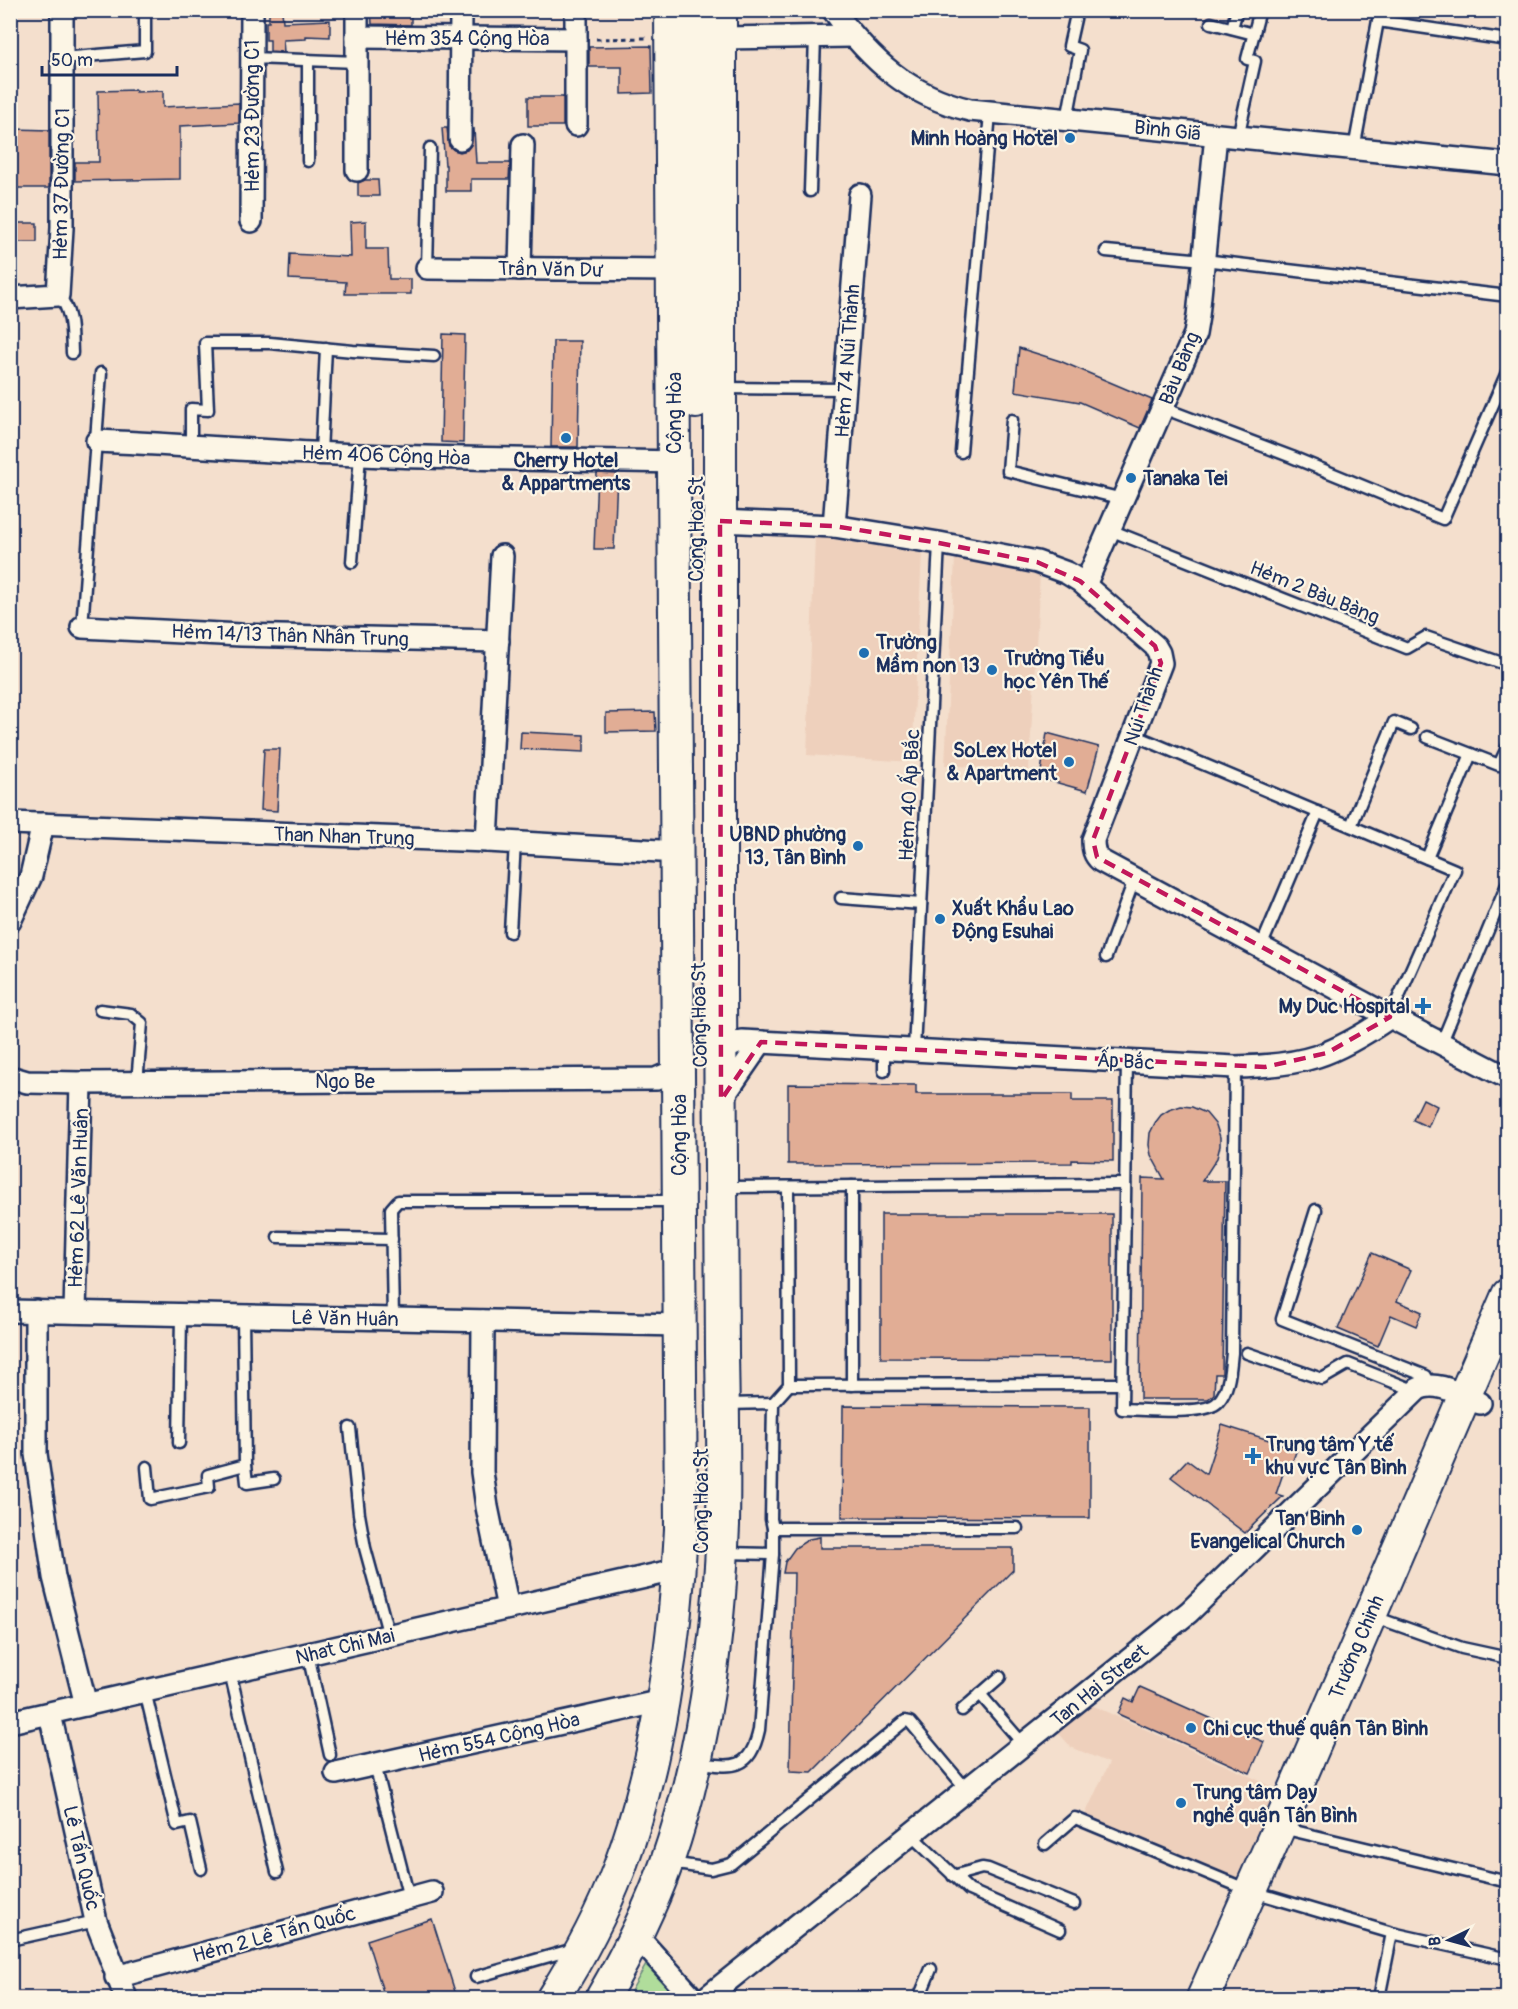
<svg xmlns="http://www.w3.org/2000/svg" width="1518" height="2009" font-family="Pangolin,sans-serif">
  <style>
    .built { fill: #eed0bc }
    .green { fill: #b0dd9b; stroke: #66867c; stroke-width: 1.5 }
    .building { fill: #e1ad95; stroke: #1b2f5e; stroke-width: 1.5 }
    .lines { fill: none; stroke-linecap: round; stroke-linejoin: round }
    .lane-casing { stroke: #1b2f5e; stroke-width: 15 }
    .street-casing { stroke: #1b2f5e; stroke-width: 26 }
    .primary-casing { stroke: #1b2f5e; stroke-width: 36 }
    .path { stroke: #1b2f5e; stroke-width: 3; stroke-dasharray: 4.5 4.5; stroke-linecap: butt }
    .lane { stroke: #fcf5e5; stroke-width: 10 }
    .street { stroke: #fcf5e5; stroke-width: 21 }
    .primary { stroke: #fcf5e5; stroke-width: 32 }
    .marked { fill: none; stroke: #c2185b; stroke-width: 4.5; stroke-dasharray: 12 8; stroke-linejoin: round }
    .poi-dot { fill: #1f6fb2; stroke: #fcf5e5; stroke-width: 2 }
    .labels { text-anchor: middle; stroke-width: 4.5; stroke-linejoin: round; paint-order: stroke }
    .street-label { font-size: 20px; fill: #1b2f5e; stroke: #fcf5e5 }
    .poi-label { font-size: 20px; font-weight: bold; fill: #1b2f5e; stroke: #fcf5e5; text-anchor: start }
  </style>
  <rect width="100%" height="100%" fill="#f4dfcd"/>
  <filter id="ink" filterUnits="userSpaceOnUse"><feTurbulence type="fractalNoise" baseFrequency=".0167" numOctaves="2"/><feDisplacementMap in="SourceGraphic" scale="12" xChannelSelector="R" yChannelSelector="G"/><feConvolveMatrix kernelMatrix="1 2 1 2 8 2 1 2 1" color-interpolation-filters="sRGB"/></filter>
  <g filter="url(#ink)">
    <g class="built">
      <path d="M815,536L922,552L912,762L807,755Z"/>
      <path d="M955,558L1040,574L1029,771L945,765Z"/>
      <path d="M1089,1704L1278,1789L1237,1881L1084,1817L1109,1763L1071,1747L1056,1730Z"/>
    </g>
    <path class="green" d="M646,1965L665,1983L674,1998H627Z"/>
    <g class="building">
      <path d="M371,10H411V25L372,24Z"/>
      <path d="M282,11L283,22L330,20V37L306,36V39L283,40L284,52L270,51V40H266V22H269V12Z"/>
      <path d="M651,46L652,93L622,94V67H589V47Z"/>
      <path d="M136,90V92L163,91V107L239,103V123L180,126V179L75,181V162H99L98,91Z"/>
      <rect x="528" y="97" width="35" height="29"/>
      <path d="M442,128H447L449,146L454,150L460,152L467,150L471,145L474,128L476,163H510L509,179H471V191H446V165H445Z"/>
      <path d="M14,129L49,130V188H10V171H13Z"/>
      <path d="M365,180H378L379,196H358V183Z"/>
      <path d="M366,221V249H388L389,279H411V294H345L346,282L289,279L290,254L351,257L350,222Z"/>
      <rect x="10" y="223" width="27" height="19"/>
      <path d="M443,334L465,335L463,443L441,442Z"/>
      <path d="M553,341H580L578,447H551Z"/>
      <path d="M1019,348L1060,361L1152,400L1140,428L1080,402L1015,391Z"/>
      <path d="M597,473L617,474L614,549H594Z"/>
      <path d="M655,712L656,731L606,732V713Z"/>
      <path d="M521,732L584,735V752L520,749Z"/>
      <path d="M1047,733L1099,747L1087,791L1040,778Z"/>
      <path d="M264,749H280L277,811L261,810Z"/>
      <path d="M788,1084L916,1085V1094H1072V1101H1113V1161L1072,1160V1163L788,1164Z"/>
      <path d="M1423,1099L1437,1106L1428,1127L1413,1120Z"/>
      <path d="M1181,1106L1192,1107L1206,1113L1216,1125L1220,1137V1146L1217,1158L1202,1181H1225L1222,1371V1374H1215L1214,1394L1208,1399H1140L1142,1178L1164,1179L1151,1155L1149,1145L1150,1133L1155,1123L1161,1115L1169,1110Z"/>
      <path d="M881,1214H1112V1359L881,1358Z"/>
      <path d="M1372,1253L1411,1270L1397,1301L1422,1312L1416,1326L1391,1315L1378,1346L1338,1329Z"/>
      <path d="M843,1406L1090,1407V1518L842,1517Z"/>
      <path d="M1222,1425L1297,1449L1292,1463L1287,1462L1276,1494L1283,1496L1245,1533L1171,1477L1187,1460L1206,1474Z"/>
      <path d="M820,1537V1548H1013V1570L812,1772L790,1771L794,1573H783L785,1562L795,1548L809,1539Z"/>
      <path d="M1140,1687L1264,1742L1250,1773L1118,1714L1125,1698L1133,1702Z"/>
      <path d="M432,1919L457,1998H385L367,1940Z"/>
    </g>
    <g class="lines">
      <defs>
        <g id="lane">
          <path d="M1378,21L1508,40"/>
          <path d="M1211,23L1254,34"/>
          <path d="M1232,28L1237,10"/>
          <path d="M62,58L145,51V10"/>
          <path d="M252,58L357,62"/>
          <path d="M1067,120L1080,50L1069,46L1077,10"/>
          <path d="M1238,137L1255,61L1247,59L1260,10"/>
          <path d="M1354,149L1380,10"/>
          <path d="M308,161V60"/>
          <path d="M810,191L815,37"/>
          <path d="M1106,251L1204,260L1508,296"/>
          <path d="M427,268L430,148"/>
          <path d="M58,295C73,311 71,333 72,353"/>
          <path d="M724,388L845,389"/>
          <path d="M1163,408L1292,457L1443,519L1508,370"/>
          <path d="M1012,420L1008,471L1123,499"/>
          <path d="M191,445V409L208,410L205,343H270L353,351L434,356"/>
          <path d="M961,452L990,113"/>
          <path d="M321,453L326,348"/>
          <path d="M1110,530L1407,648L1426,637L1508,665"/>
          <path d="M352,562L360,455"/>
          <path d="M82,627L101,373"/>
          <path d="M1134,735L1455,870L1390,1017"/>
          <path d="M1427,737L1499,765L1508,746"/>
          <path d="M1351,826L1394,722L1411,729"/>
          <path d="M1427,858L1471,754"/>
          <path d="M841,898L921,904"/>
          <path d="M510,932L515,842"/>
          <path d="M1261,947L1318,812"/>
          <path d="M1106,957L1134,880"/>
          <path d="M100,1010L131,1014L142,1023L137,1083"/>
          <path d="M1441,1044L1508,882"/>
          <path d="M884,1049V1071"/>
          <path d="M914,1050L939,543"/>
          <path d="M1127,1061L1122,1409C1142,1409 1206,1416 1218,1402C1230,1389 1230,1369 1232,1353L1235,1067"/>
          <path d="M852,1186V1385"/>
          <path d="M724,1187L1125,1184"/>
          <path d="M1316,1210L1282,1319L1426,1376L1430,1385"/>
          <path d="M278,1237L392,1239"/>
          <path d="M393,1319L391,1209L398,1201H676"/>
          <path d="M1247,1353L1322,1379L1348,1364L1416,1391"/>
          <path d="M789,1385L1122,1384"/>
          <path d="M726,1404L773,1403"/>
          <path d="M350,1428L359,1514L365,1548L389,1636"/>
          <path d="M179,1443L181,1315"/>
          <path d="M245,1465L247,1483L274,1479"/>
          <path d="M147,1467L150,1499L209,1487L208,1475L245,1465L243,1316"/>
          <path d="M773,1528H1017"/>
          <path d="M725,1553L773,1554"/>
          <path d="M1386,1621L1462,1648L1508,1658"/>
          <path d="M308,1654L330,1755"/>
          <path d="M230,1672L277,1872"/>
          <path d="M145,1691L177,1825L190,1822L201,1869"/>
          <path d="M980,1694L1024,1745"/>
          <path d="M962,1710L1000,1677"/>
          <path d="M697,1762C733,1768 750,1771 759,1730L773,1554V1528L771,1519L773,1403L789,1385L788,1187"/>
          <path d="M375,1765L409,1898"/>
          <path d="M1282,1828L1508,1882"/>
          <path d="M911,1835L969,1890L1060,1930"/>
          <path d="M1045,1844L1075,1818L1248,1890"/>
          <path d="M670,1863L711,1869L731,1864L905,1721L910,1722L967,1790"/>
          <path d="M953,1876L982,1868L988,1869L1074,1904"/>
          <path d="M1267,1896L1392,1933L1508,1959"/>
          <path d="M10,1940L96,1921"/>
          <path d="M476,1977L574,1949"/>
          <path d="M919,1998L931,1969"/>
          <path d="M1379,1998L1392,1933"/>
        </g>
        <g id="street">
          <path d="M833,10C871,60 907,95 970,110L1508,164"/>
          <path d="M357,37L576,39"/>
          <path d="M720,38L852,36"/>
          <path d="M576,125V10"/>
          <path d="M460,139L461,10"/>
          <path d="M357,170V10"/>
          <path d="M251,221L252,10"/>
          <path d="M427,268L673,270"/>
          <path d="M520,269L523,145"/>
          <path d="M10,298L58,295L62,228V10"/>
          <path d="M97,441C169,444 240,450 311,453C432,459 553,459 675,462"/>
          <path d="M720,521L834,526L939,543L1037,562L1067,573L1080,581L1155,646L1159,653L1161,663L1093,840C1093,849 1094,855 1101,861L1390,1017L1508,1078"/>
          <path d="M834,526L860,195"/>
          <path d="M1085,585L1195,334L1198,316L1216,135"/>
          <path d="M82,627L241,635L498,641"/>
          <path d="M10,823L487,841L677,852"/>
          <path d="M487,841L502,556"/>
          <path d="M10,921L31,876L43,824"/>
          <path d="M720,1051L742,1041L1235,1067C1304,1066 1333,1056 1390,1017"/>
          <path d="M10,1077L27,1082L81,1083L656,1079L679,1069"/>
          <path d="M721,1100L761,1042"/>
          <path d="M10,1311L680,1325"/>
          <path d="M36,1311V1454L54,1577L86,1705"/>
          <path d="M75,1312L81,1083"/>
          <path d="M483,1321L482,1472L487,1507L508,1608"/>
          <path d="M50,1714L96,1921L126,1998"/>
          <path d="M10,1722L680,1569"/>
          <path d="M336,1773L662,1701"/>
          <path d="M636,1935L693,1998"/>
          <path d="M116,1977L432,1892"/>
          <path d="M706,1998L1189,1612L1418,1389C1437,1379 1462,1396 1480,1403"/>
        </g>
        <g id="primary">
          <path d="M695,10L696,402"/>
          <path d="M553,1998C579,1957 602,1914 619,1869C658,1765 676,1639 681,1529L671,10"/>
          <path d="M602,1998C627,1955 650,1910 667,1862C704,1755 719,1638 723,1525C724,1467 723,1410 722,1353C721,1232 720,1111 720,990C720,663 720,337 720,10"/>
          <path d="M1203,1998L1279,1827L1508,1295"/>
        </g>
      </defs>
      <use href="#lane" class="lane-casing"/>
      <use href="#street" class="street-casing"/>
      <use href="#primary" class="primary-casing"/>
      <path class="path" d="M596,39L646,38"/>
      <use href="#lane" class="lane"/>
      <use href="#street" class="street"/>
      <use href="#primary" class="primary"/>
    </g>
  </g>
  <path class="marked" d="M720,521L834,526L939,543L1037,562L1080,581L1155,646L1161,663L1093,840L1097,857L1390,1017L1327,1053L1265,1067L761,1042L721,1100Z"/>
  <g class="poi-dot">
    <circle cx="1070" cy="138" r="6"/>
    <circle cx="566" cy="438" r="6"/>
    <circle cx="1131" cy="478" r="6"/>
    <circle cx="864" cy="653" r="6"/>
    <circle cx="992" cy="670" r="6"/>
    <circle cx="1069" cy="762" r="6"/>
    <circle cx="858" cy="846" r="6"/>
    <circle cx="940" cy="919" r="6"/>
    <path d="M1420 997h6v6h6v6h-6v6h-6v-6h-6v-6h6z"/>
    <path d="M1250 1447h6v6h6v6h-6v6h-6v-6h-6v-6h6z"/>
    <circle cx="1357" cy="1530" r="6"/>
    <circle cx="1191" cy="1728" r="6"/>
    <circle cx="1181" cy="1803" r="6"/>
  </g>
  <g class="labels">
    <g class="street-label">
      <text x="467" y="45">Hẻm 354 Cộng Hòa</text>
      <text transform="translate(252 116) rotate(-90)" y="7">Hẻm 23 Đường C1</text>
      <text transform="translate(1168 130) rotate(6)" y="7">Bình Giã</text>
      <text transform="translate(61 184) rotate(-89)" y="7">Hẻm 37 Đường C1</text>
      <text transform="translate(550 269) rotate(1)" y="7">Trần Văn Dư</text>
      <text transform="translate(847 361) rotate(-86)" y="7">Hẻm 74 Núi Thành</text>
      <text transform="translate(1179 368) rotate(-68)" y="7">Bàu Bàng</text>
      <text transform="translate(674 413) rotate(-90)" y="7">Cộng Hòa</text>
      <text transform="translate(386 455) rotate(2)" y="7">Hẻm 406 Cộng Hòa</text>
      <text transform="translate(696 529) rotate(-90)" y="7">Cong Hoa St</text>
      <text transform="translate(1315 592) rotate(22)" y="7">Hẻm 2 Bàu Bàng</text>
      <text transform="translate(290 635) rotate(2)" y="7">Hẻm 14/13 Thân Nhân Trung</text>
      <text transform="translate(1143 706) rotate(-71)" y="7">Núi Thành</text>
      <text transform="translate(909 795) rotate(-87)" y="7">Hẻm 40 Ấp Bắc</text>
      <text transform="translate(344 836) rotate(2)" y="7">Than Nhan Trung</text>
      <text transform="translate(699 1015) rotate(-91)" y="7">Cong Hoa St</text>
      <text transform="translate(1126 1061) rotate(3)" y="7">Ấp Bắc</text>
      <text x="345" y="1088">Ngo Be</text>
      <text transform="translate(679 1135) rotate(-90)" y="7">Cộng Hòa</text>
      <text transform="translate(78 1198) rotate(-88)" y="7">Hẻm 62 Lê Văn Huân</text>
      <text transform="translate(345 1318) rotate(1)" y="7">Lê Văn Huân</text>
      <text transform="translate(701 1501) rotate(-90)" y="7">Cong Hoa St</text>
      <text transform="translate(345 1646) rotate(-13)" y="7">Nhat Chi Mai</text>
      <text transform="translate(1356 1647) rotate(-67)" y="7">Trường Chinh</text>
      <text transform="translate(1099 1685) rotate(-39)" y="7">Tan Hai Street</text>
      <text transform="translate(499 1737) rotate(-13)" y="7">Hẻm 554 Cộng Hòa</text>
      <text transform="translate(82 1858) rotate(77)" y="7">Lê Tấn Quốc</text>
      <text transform="translate(274 1934) rotate(-15)" y="7">Hẻm 2 Lê Tấn Quốc</text>
    </g>
    <g class="poi-label">
      <text x="1058" y="145" text-anchor="end">Minh Hoàng Hotel</text>
      <text x="566" y="467" text-anchor="middle">Cherry Hotel<tspan x="566" dy="23">&amp; Appartments</tspan></text>
      <text x="1143" y="485">Tanaka Tei</text>
      <text x="876" y="649">Trường<tspan x="876" dy="23">Mầm non 13</tspan></text>
      <text x="1004" y="665">Trường Tiểu<tspan x="1004" dy="23">học Yên Thế</tspan></text>
      <text x="1057" y="757" text-anchor="end">SoLex Hotel<tspan x="1057" dy="23">&amp; Apartment</tspan></text>
      <text x="846" y="841" text-anchor="end">UBND phường<tspan x="846" dy="23">13, Tân Bình</tspan></text>
      <text x="952" y="915">Xuất Khẩu Lao<tspan x="952" dy="23">Động Esuhai</tspan></text>
      <text x="1410" y="1013" text-anchor="end">My Duc Hospital</text>
      <text x="1266" y="1451">Trung tâm Y tế<tspan x="1266" dy="23">khu vực Tân Bình</tspan></text>
      <text x="1345" y="1525" text-anchor="end">Tan Binh<tspan x="1345" dy="23">Evangelical Church</tspan></text>
      <text x="1203" y="1735">Chi cục thuế quận Tân Bình</text>
      <text x="1193" y="1799">Trung tâm Dạy<tspan x="1193" dy="23">nghề quận Tân Bình</tspan></text>
    </g>
  </g>
  <rect width="1518" height="2009" fill="none" stroke="#fcf5e5" stroke-width="36"/>
  <rect x="18" y="18" width="1482" height="1973" fill="none" stroke="#1b2f5e" stroke-width="2" filter="url(#ink)"/>
  <g transform="translate(1449 1940) rotate(265)" stroke="#fcf5e5" stroke-width="4.5" paint-order="stroke">
  <path d="M0-4.5L10 22L0 15L-10 22Z" fill="#1b2f5e"/>
  <text y="-9" font-size="16" font-weight="bold" text-anchor="middle" fill="#1b2f5e">B</text>
  </g>
  <path d="M42 66v9h135v-9" fill="none" stroke="#1b2f5e" stroke-width="3"/>
  <text x="51" y="66" font-size="18" fill="#1b2f5e" stroke="#fcf5e5" stroke-width="4.5" paint-order="stroke">50 m</text>
</svg>
